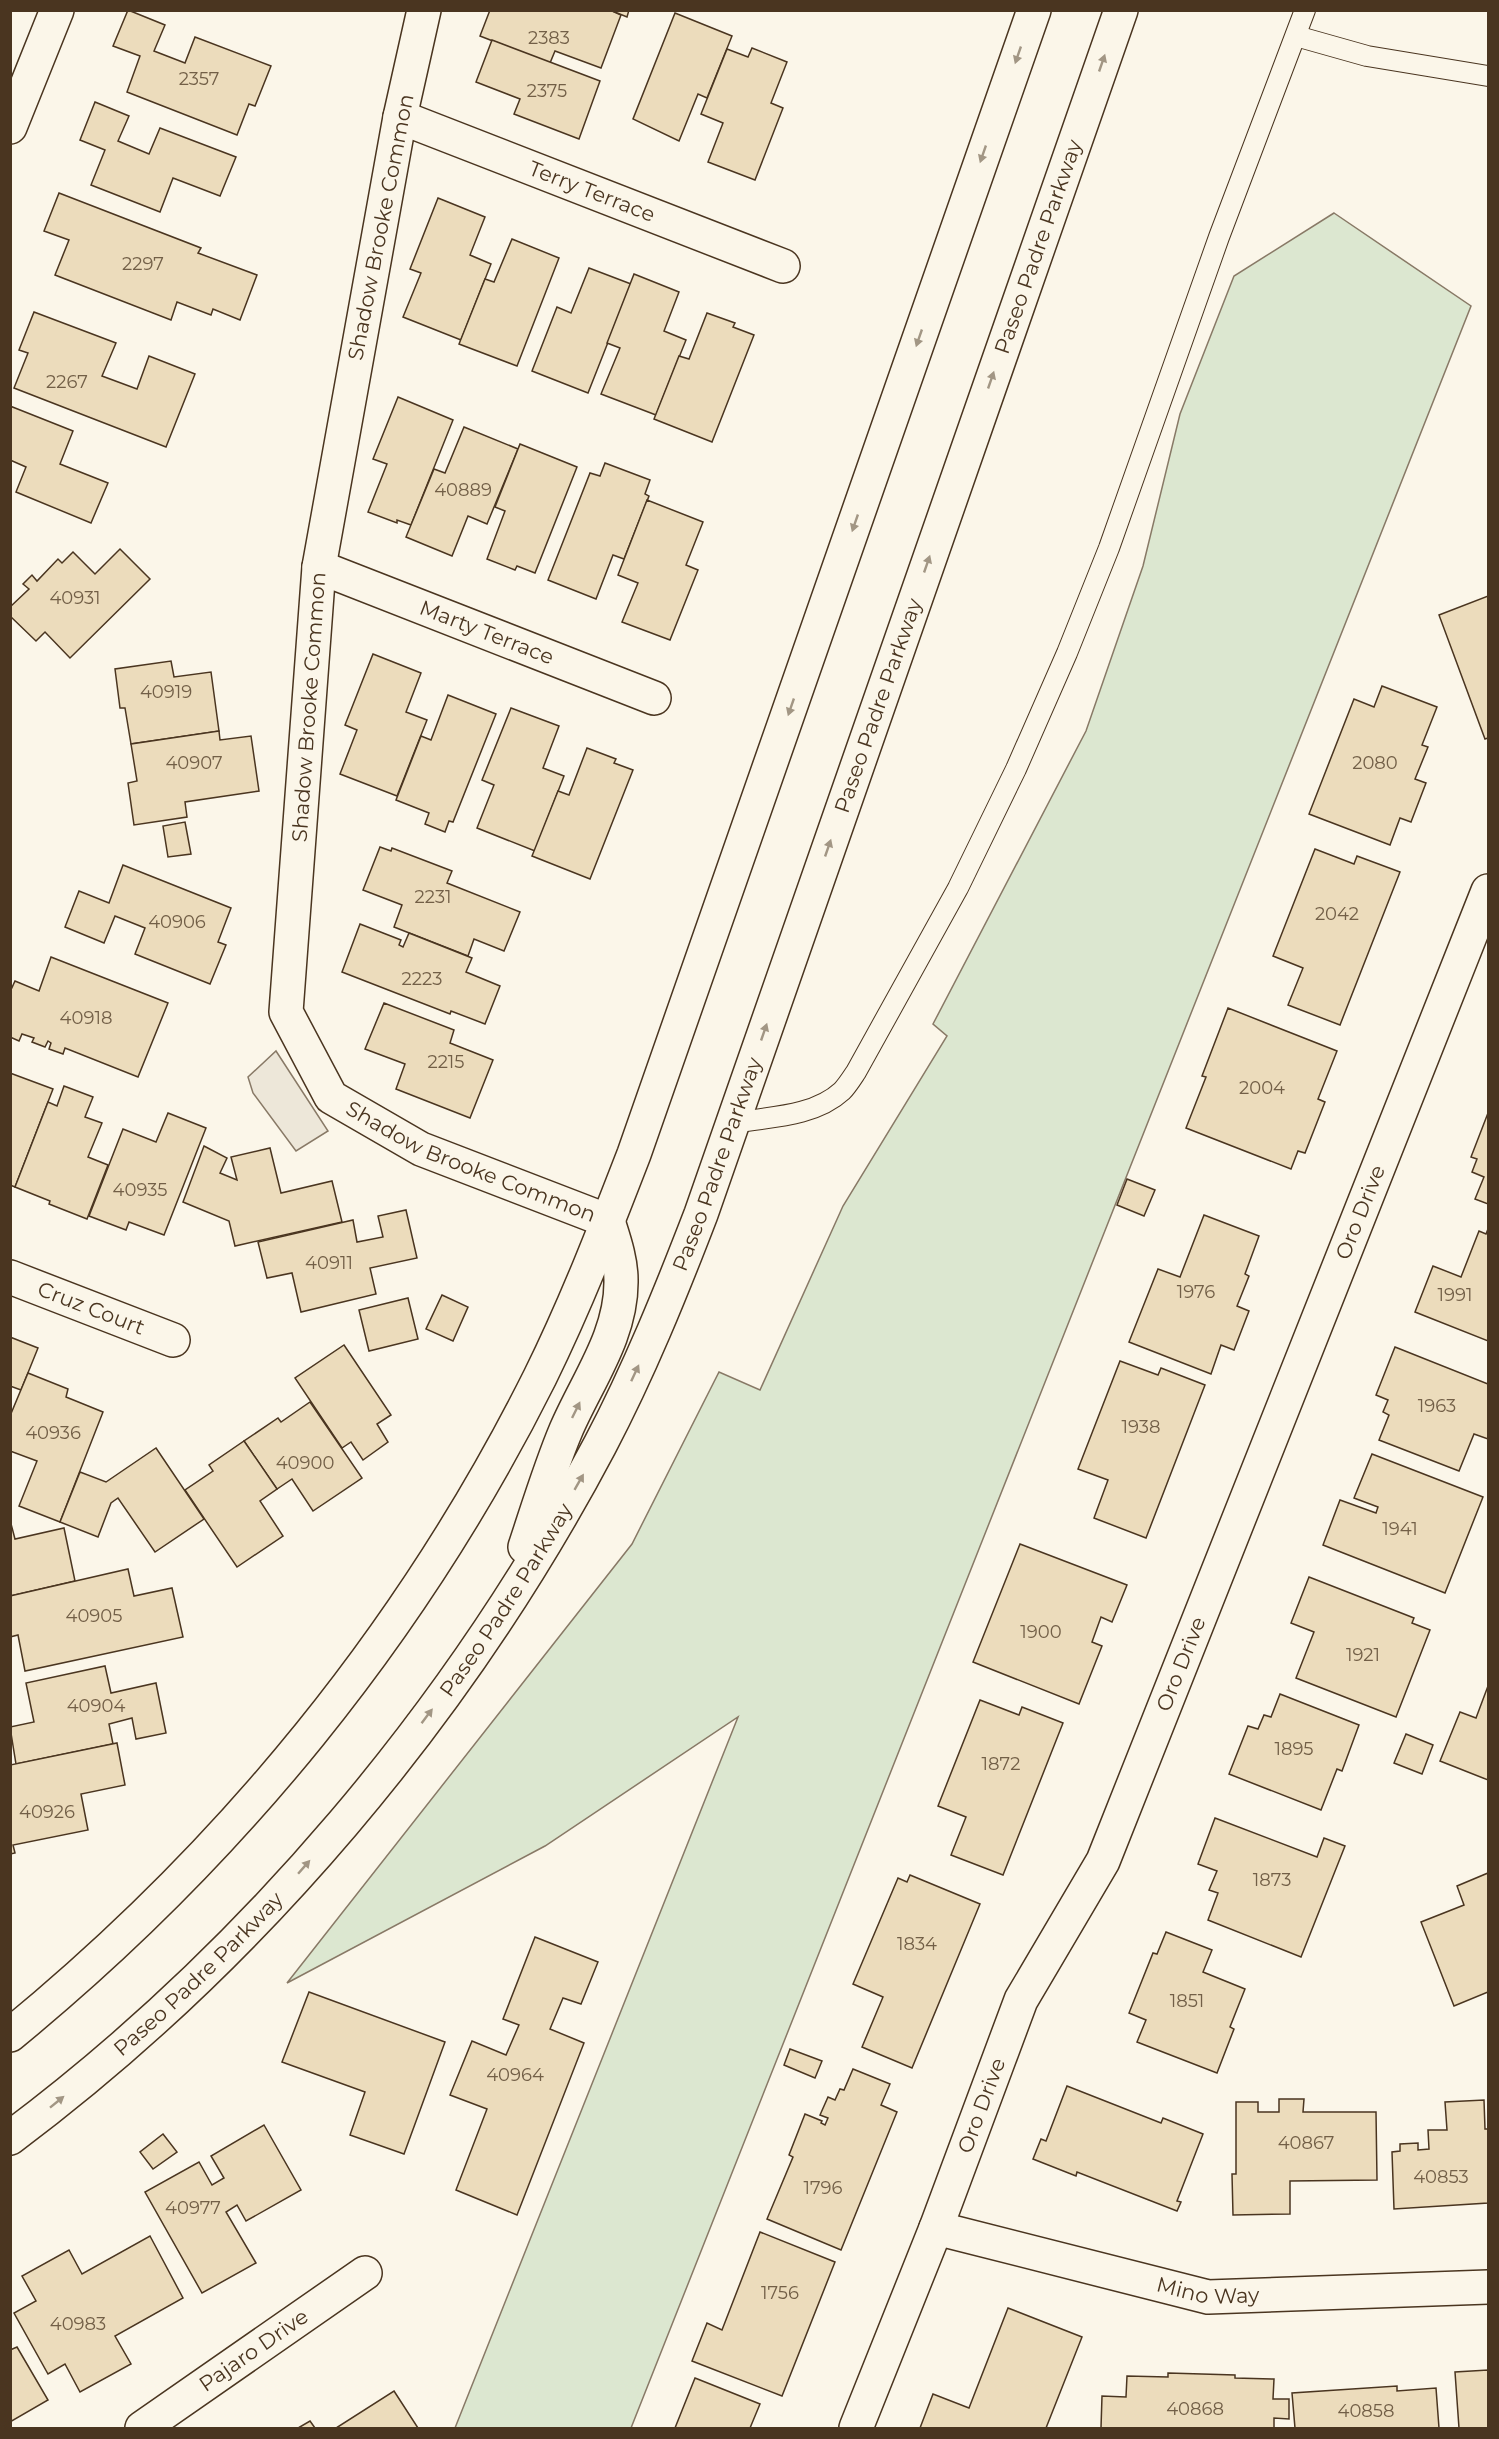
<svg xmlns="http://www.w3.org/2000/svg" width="1499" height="2439" font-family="Montserrat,sans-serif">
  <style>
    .grass { fill: #dce7d0; stroke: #887966; stroke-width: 1.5 }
    .parking { fill: #ede7d9; stroke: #887966; stroke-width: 1.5 }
    .building { fill: #ecdcbc; stroke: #4a3520; stroke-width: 1.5 }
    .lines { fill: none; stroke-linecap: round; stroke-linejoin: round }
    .service-casing { stroke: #4a3520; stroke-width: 22 }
    .minor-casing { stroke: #4a3520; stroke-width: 36 }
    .secondary-casing { stroke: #4a3520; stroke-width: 36 }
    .service { stroke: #fbf6e9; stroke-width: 20 }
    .minor { stroke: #fbf6e9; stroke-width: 33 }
    .secondary { stroke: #fbf6e9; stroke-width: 33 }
    .oneway { fill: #a29684 }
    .labels { text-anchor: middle; stroke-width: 4.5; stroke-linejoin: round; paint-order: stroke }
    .number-label { font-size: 18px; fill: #725f47 }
    .street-label { font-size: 21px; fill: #4a3520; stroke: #fbf6e9 }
  </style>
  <rect width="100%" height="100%" fill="#fbf6e9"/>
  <path class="grass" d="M1334,213L1471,306L631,2428H455L738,1717L545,1846L287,1983L632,1544L719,1372L760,1390L843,1206L947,1036L933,1024L1086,731L1143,566L1180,414L1234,276Z"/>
  <path class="parking" d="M276,1051L328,1131L296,1151L253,1093L248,1077Z"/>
  <g class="building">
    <path d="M128,10L165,25L154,51L185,63L195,37L271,66L255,106L249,104L237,135L127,92L140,56L113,46Z"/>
    <path d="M490,10H610L621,15L601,68L555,51L550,63L480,36Z"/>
    <path d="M610,10H629L627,17Z"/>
    <path d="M675,13L732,36L707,98L698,94L679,141L633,119Z"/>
    <path d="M492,40L600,81L579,139L514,114L520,99L476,82Z"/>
    <path d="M752,48L787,62L771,103L783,108L755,180L708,162L723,123L701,114L727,49L748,57Z"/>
    <path d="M95,102L129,116L118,141L149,154L160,128L236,157L220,196L173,178L160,212L91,185L105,150L80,140Z"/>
    <path d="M59,193L201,248L198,253L257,275L240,320L213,309L211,315L177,302L171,320L55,275L69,240L44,231Z"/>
    <path d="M438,198L485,217L470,255L491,264L461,340L403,317L421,273L410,269Z"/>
    <path d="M512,239L559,258L517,366L459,344L485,279L494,282Z"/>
    <path d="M589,268L631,284L588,393L532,371L557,307L571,313Z"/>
    <path d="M634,274L679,292L664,331L686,340L656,415L601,394L620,348L607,343Z"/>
    <path d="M34,312L116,343L102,376L137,389L149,356L195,374L166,447L14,388L28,353L19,350Z"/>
    <path d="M707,313L735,323L733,327L754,335L712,442L654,419L679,356L689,359Z"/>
    <path d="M398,397L453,420L411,525L397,520V523L368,512L387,464L373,459Z"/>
    <path d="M10,406L73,431L60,464L108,483L91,523L16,492L26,467L10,460Z"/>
    <path d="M464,427L518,449L487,524L468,516L452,556L406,537L434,469L445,473Z"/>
    <path d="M520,444L577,467L535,573L517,566L515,570L487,559L505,511L495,507Z"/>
    <path d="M605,463L650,480L645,494L649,496L624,559L613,555L596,599L548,580L590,473L600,476Z"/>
    <path d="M647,500L703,522L686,565L698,570L670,640L622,622L638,583L618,575Z"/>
    <path d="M120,549L150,579L70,658L45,632L36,641L10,616V607L29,589L23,584L32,575L37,581L58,559L62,563L73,552L95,574Z"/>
    <path d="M1488,596V738L1485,739L1439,615Z"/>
    <path d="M373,654L421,673L406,712L427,720L397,796L340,774L357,730L345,725Z"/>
    <path d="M171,661L174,677L211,672L219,731L131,744L125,708H120L115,669Z"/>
    <path d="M1382,686L1437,707L1422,745L1428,747L1415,779L1426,783L1411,822L1400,818L1390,845L1309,814L1354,699L1374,707Z"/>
    <path d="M448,695L496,714L453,822L449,821L445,832L425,824L429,813L396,800L421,736L431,740Z"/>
    <path d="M511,708L559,726L543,768L564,776L535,851L477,828L494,785L482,780Z"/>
    <path d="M219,731L220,740L251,736L259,791L185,802L187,817L134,825L128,783L137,781L131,744Z"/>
    <path d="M587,748L616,759L614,763L633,770L590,879L532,856L558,791L569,795Z"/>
    <path d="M185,822L191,854L168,857L163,826Z"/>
    <path d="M380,847L391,851L392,848L452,871L447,883L520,912L504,951L474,939L468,956L394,927L402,905L363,890Z"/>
    <path d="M1315,849L1354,864L1357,856L1400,872L1340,1025L1288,1005L1303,968L1273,956Z"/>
    <path d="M123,865L231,908L218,942L226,945L210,984L135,954L145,928L115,916L104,943L65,927L79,891L109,903Z"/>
    <path d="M360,924L401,940L399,945L403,947L409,933L472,958L466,972L500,986L485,1024L451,1011L450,1014L342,972Z"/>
    <path d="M51,957L168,1003L138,1077L65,1048L63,1054L49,1049L51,1043L48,1041L45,1047L32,1042L34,1038L22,1034L19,1041L10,1037V992L15,981L39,991Z"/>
    <path d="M384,1003L454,1030L450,1043L493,1060L470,1118L396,1089L405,1064L365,1049Z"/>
    <path d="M1228,1008L1337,1051L1318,1099L1325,1102L1305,1153L1298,1151L1291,1169L1186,1128L1206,1077L1202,1076Z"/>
    <path d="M10,1073L53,1089L15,1187L10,1185Z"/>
    <path d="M64,1086L93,1097L85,1117L102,1123L88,1157L108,1165L87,1219L49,1204L50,1201L15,1187L48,1102L57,1106Z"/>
    <path d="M168,1113L206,1128L164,1235L129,1222L126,1230L89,1216L123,1129L156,1142Z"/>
    <path d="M1488,1113V1204L1475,1199L1484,1177L1472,1172L1477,1159L1471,1157Z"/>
    <path d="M204,1146L227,1158L220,1173L237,1180L231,1157L270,1148L281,1193L332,1181L342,1222L235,1246L229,1221L183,1202Z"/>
    <path d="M1127,1179L1155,1190L1144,1216L1117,1205Z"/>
    <path d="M406,1210L417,1258L370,1268L376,1294L301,1312L292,1273L267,1278L258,1242L353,1220L357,1242L383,1237L378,1216Z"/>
    <path d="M1204,1215L1259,1236L1245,1274L1249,1276L1237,1306L1249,1311L1234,1350L1221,1345L1211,1374L1129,1342L1158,1269L1180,1277Z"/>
    <path d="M1488,1229V1341L1415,1312L1433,1266L1461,1277L1479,1231L1486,1234Z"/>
    <path d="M442,1295L468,1307L453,1341L426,1329Z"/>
    <path d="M408,1298L418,1339L369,1351L359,1310Z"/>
    <path d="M10,1337L38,1348L21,1390L10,1386Z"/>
    <path d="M344,1345L391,1415L377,1424L388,1442L363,1460L351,1442L342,1448L295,1378Z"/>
    <path d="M1395,1347L1488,1384V1439L1474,1434L1459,1471L1379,1440L1389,1415L1383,1412L1388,1400L1376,1395Z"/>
    <path d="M1120,1361L1158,1375L1161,1368L1205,1385L1146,1538L1094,1518L1108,1480L1078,1469Z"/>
    <path d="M28,1373L68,1389L66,1397L103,1412L60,1522L19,1506L37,1461L10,1451V1416Z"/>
    <path d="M310,1402L362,1478L313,1511L292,1479L277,1489L244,1441L278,1418L281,1422Z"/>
    <path d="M244,1441L277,1489L260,1501L283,1536L237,1567L185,1490L213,1471L209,1465Z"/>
    <path d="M156,1448L204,1519L155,1552L118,1498L111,1503L98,1537L60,1522L80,1472L106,1482Z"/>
    <path d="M1372,1454L1483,1497L1445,1593L1323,1545L1340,1500L1376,1513L1378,1507L1354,1498Z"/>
    <path d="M10,1520L15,1539L64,1528L75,1581L10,1596Z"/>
    <path d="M1020,1544L1127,1585L1112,1622L1101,1617L1092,1642L1102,1646L1079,1704L973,1662Z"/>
    <path d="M128,1569L134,1596L172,1588L183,1637L25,1671L18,1635L10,1637V1596Z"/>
    <path d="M1309,1577L1414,1618L1412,1623L1430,1630L1396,1717L1296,1678L1314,1632L1291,1623Z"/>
    <path d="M105,1666L111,1693L156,1683L166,1733L136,1739L132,1718L109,1724L113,1744L16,1764L10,1727L34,1722L26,1683Z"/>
    <path d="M1488,1686V1780L1440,1761L1460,1712L1476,1718Z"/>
    <path d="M1280,1694L1359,1725L1342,1771L1337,1769L1321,1810L1229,1774L1248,1726L1258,1729L1264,1715L1271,1717Z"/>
    <path d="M980,1700L1019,1715L1022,1707L1063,1723L1003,1875L951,1855L966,1817L938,1806Z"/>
    <path d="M1406,1734L1433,1745L1422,1774L1394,1763Z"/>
    <path d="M117,1743L125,1785L81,1794L88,1830L13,1845L15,1853L10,1854V1765Z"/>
    <path d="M1215,1818L1317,1857L1324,1838L1345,1846L1301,1957L1208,1920L1218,1893L1209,1890L1217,1871L1198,1864Z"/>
    <path d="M1488,1873V1992L1454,2006L1421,1922L1464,1905L1457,1886Z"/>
    <path d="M910,1875L980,1904L912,2068L862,2047L883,1997L853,1984L898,1878L907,1882Z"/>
    <path d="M1166,1932L1212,1950L1203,1972L1245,1989L1230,2027L1234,2029L1217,2073L1137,2042L1146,2020L1129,2013L1153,1953L1157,1954Z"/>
    <path d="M535,1937L598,1962L581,2004L563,1998L550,2029L584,2043L517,2215L456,2190L487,2109L450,2095L472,2041L506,2055L519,2025L503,2019Z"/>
    <path d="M309,1992L445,2042L404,2154L350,2135L365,2092L282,2062Z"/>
    <path d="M790,2049L822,2061L815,2078L784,2065Z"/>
    <path d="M853,2069L890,2084L881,2105L897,2112L841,2250L767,2219L793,2157L789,2155L805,2114L822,2121L821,2123L825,2125L828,2118L820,2115L828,2097L835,2100L840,2089L844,2090Z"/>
    <path d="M1067,2086L1161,2123L1163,2118L1203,2134L1177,2201L1181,2202L1177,2211L1077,2172L1076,2176L1033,2159L1041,2139L1046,2141Z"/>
    <path d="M1279,2099H1304L1303,2112H1376L1377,2180L1290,2181V2214L1233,2215L1232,2174H1236V2102H1258V2112H1279Z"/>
    <path d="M1484,2100L1485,2129H1488V2203L1394,2209L1392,2152L1400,2151V2144L1418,2143V2150L1429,2149L1428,2130H1447L1445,2102Z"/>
    <path d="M264,2125L301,2190L246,2221L237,2205L226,2212L256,2263L202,2293L145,2192L199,2162L212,2185L224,2178L211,2156Z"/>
    <path d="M163,2134L177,2152L153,2169L140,2152Z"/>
    <path d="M760,2232L835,2262L782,2396L692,2361L707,2323L722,2330Z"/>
    <path d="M150,2236L183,2298L115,2336L131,2364L80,2392L65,2364L48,2374L14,2313L36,2301L22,2276L69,2250L82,2274Z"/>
    <path d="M1008,2308L1082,2337L1046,2428H920L933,2394L969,2408Z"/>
    <path d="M17,2347L48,2400L10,2422V2350Z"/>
    <path d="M1488,2370V2428H1459L1455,2372Z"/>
    <path d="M1168,2373L1235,2375V2378L1274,2379L1273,2399H1289V2419L1274,2418V2428H1101L1102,2396L1126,2397L1127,2376L1168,2377Z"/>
    <path d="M695,2378L760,2404L750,2428H675Z"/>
    <path d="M1397,2386V2391L1436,2388L1439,2428H1295L1292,2393Z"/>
    <path d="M394,2391L418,2428H336Z"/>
    <path d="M310,2421L315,2428H298Z"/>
  </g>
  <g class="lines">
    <defs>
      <g id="service">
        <path d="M1296,36L1367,56L1488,76"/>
        <path d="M732,1123C768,1117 814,1117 842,1091C847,1086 852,1078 856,1072L958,888L1016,769L1067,653L1109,548L1219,237L1305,10"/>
      </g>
      <g id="minor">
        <path id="s1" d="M424,10L400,117L319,567L286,1012L331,1097L421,1149L608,1221"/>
        <path id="s2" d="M400,117L783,266"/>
        <path d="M10,127L57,10"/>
        <path id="s3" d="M319,567L654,698"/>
        <path id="s4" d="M10,1277L173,1340"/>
        <path id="s5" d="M936,2228L1208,2297L1488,2287"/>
        <path id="s6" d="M142,2428L365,2273"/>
        <path id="s7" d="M856,2428L936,2228L1021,2000L1103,1861L1488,891"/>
      </g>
      <g id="secondary">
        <path d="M525,1547C538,1508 550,1468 566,1430C587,1381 622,1335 621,1280C621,1260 614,1240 608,1221"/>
        <path d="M10,2035C231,1854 412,1633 540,1377C576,1304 605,1229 634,1154L1034,10"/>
        <path id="s8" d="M10,2138C252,1957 459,1712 600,1445C639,1371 671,1292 701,1214L1121,10"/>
      </g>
    </defs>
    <use href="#service" class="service-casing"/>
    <use href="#minor" class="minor-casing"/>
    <use href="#secondary" class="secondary-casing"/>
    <use href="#service" class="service"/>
    <use href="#minor" class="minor"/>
    <use href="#secondary" class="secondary"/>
  </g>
  <defs><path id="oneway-solid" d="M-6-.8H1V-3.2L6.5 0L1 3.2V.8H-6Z" transform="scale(1.5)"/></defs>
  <g class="oneway">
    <use href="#oneway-solid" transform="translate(1018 55) rotate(109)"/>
    <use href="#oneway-solid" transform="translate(1102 63) rotate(-71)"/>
    <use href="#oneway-solid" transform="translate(983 154) rotate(109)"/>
    <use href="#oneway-solid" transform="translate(919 338) rotate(109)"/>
    <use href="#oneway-solid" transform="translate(991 380) rotate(-71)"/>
    <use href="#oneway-solid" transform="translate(855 523) rotate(109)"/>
    <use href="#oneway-solid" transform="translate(927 564) rotate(-71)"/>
    <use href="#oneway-solid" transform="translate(791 707) rotate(109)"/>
    <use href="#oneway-solid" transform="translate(828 848) rotate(-71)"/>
    <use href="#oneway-solid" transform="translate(764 1032) rotate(-71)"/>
    <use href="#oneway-solid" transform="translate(635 1373) rotate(-65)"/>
    <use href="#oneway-solid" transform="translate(576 1410) rotate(-64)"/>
    <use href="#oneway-solid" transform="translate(579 1482) rotate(-60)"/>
    <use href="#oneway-solid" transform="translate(427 1716) rotate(-53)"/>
    <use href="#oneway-solid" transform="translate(304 1867) rotate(-49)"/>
    <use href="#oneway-solid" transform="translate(57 2102) rotate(-39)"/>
  </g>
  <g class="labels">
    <g class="number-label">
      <text x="549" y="44">2383</text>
      <text x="199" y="85">2357</text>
      <text x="547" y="97">2375</text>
      <text x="143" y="270">2297</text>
      <text x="67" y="388">2267</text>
      <text x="463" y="496">40889</text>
      <text x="75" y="604">40931</text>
      <text x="166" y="698">40919</text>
      <text x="194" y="769">40907</text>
      <text x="1375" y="769">2080</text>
      <text x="433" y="903">2231</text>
      <text x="1337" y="920">2042</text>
      <text x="177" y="928">40906</text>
      <text x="422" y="985">2223</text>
      <text x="86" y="1024">40918</text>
      <text x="446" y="1068">2215</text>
      <text x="1262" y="1094">2004</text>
      <text x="140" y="1196">40935</text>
      <text x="329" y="1269">40911</text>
      <text x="1196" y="1298">1976</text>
      <text x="1455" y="1301">1991</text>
      <text x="1437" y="1412">1963</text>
      <text x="1141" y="1433">1938</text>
      <text x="53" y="1439">40936</text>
      <text x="305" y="1469">40900</text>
      <text x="1400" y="1535">1941</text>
      <text x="94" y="1622">40905</text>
      <text x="1041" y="1638">1900</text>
      <text x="1363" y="1661">1921</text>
      <text x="96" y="1712">40904</text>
      <text x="1294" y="1755">1895</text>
      <text x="1001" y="1770">1872</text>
      <text x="47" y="1818">40926</text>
      <text x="1272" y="1886">1873</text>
      <text x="917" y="1950">1834</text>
      <text x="1187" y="2007">1851</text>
      <text x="515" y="2081">40964</text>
      <text x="1306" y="2149">40867</text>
      <text x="1441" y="2183">40853</text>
      <text x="823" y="2194">1796</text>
      <text x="193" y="2214">40977</text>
      <text x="780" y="2299">1756</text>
      <text x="78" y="2330">40983</text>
      <text x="1195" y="2415">40868</text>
      <text x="1366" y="2417">40858</text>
    </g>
    <g class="street-label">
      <text dy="7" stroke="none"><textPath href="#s2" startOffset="206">Terry Terrace</textPath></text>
      <text transform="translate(381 227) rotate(-79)" y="7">Shadow Brooke Common</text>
      <text dy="7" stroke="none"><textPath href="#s8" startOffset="2194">Paseo Padre Parkway</textPath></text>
      <text dy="7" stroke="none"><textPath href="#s3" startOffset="180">Marty Terrace</textPath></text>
      <text dy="7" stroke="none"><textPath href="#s8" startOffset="1708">Paseo Padre Parkway</textPath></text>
      <text transform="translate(309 707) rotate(-86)" y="7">Shadow Brooke Common</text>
      <text dy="7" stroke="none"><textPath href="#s1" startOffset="1264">Shadow Brooke Common</textPath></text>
      <text dy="7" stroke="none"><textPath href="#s8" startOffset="1222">Paseo Padre Parkway</textPath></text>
      <text dy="7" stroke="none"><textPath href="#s7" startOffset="1318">Oro Drive</textPath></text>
      <text dy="7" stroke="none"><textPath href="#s4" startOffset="87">Cruz Court</textPath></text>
      <text dy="7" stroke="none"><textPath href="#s8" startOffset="736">Paseo Padre Parkway</textPath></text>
      <text dy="7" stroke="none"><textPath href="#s7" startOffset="832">Oro Drive</textPath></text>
      <text dy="7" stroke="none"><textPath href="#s8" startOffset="250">Paseo Padre Parkway</textPath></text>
      <text dy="7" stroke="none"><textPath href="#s7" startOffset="346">Oro Drive</textPath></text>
      <text dy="7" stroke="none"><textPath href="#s5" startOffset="280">Mino Way</textPath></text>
      <text dy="7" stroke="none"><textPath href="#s6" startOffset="136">Pajaro Drive</textPath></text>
    </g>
  </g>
  <rect width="1499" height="2439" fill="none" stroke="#4a3520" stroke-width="24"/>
</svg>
